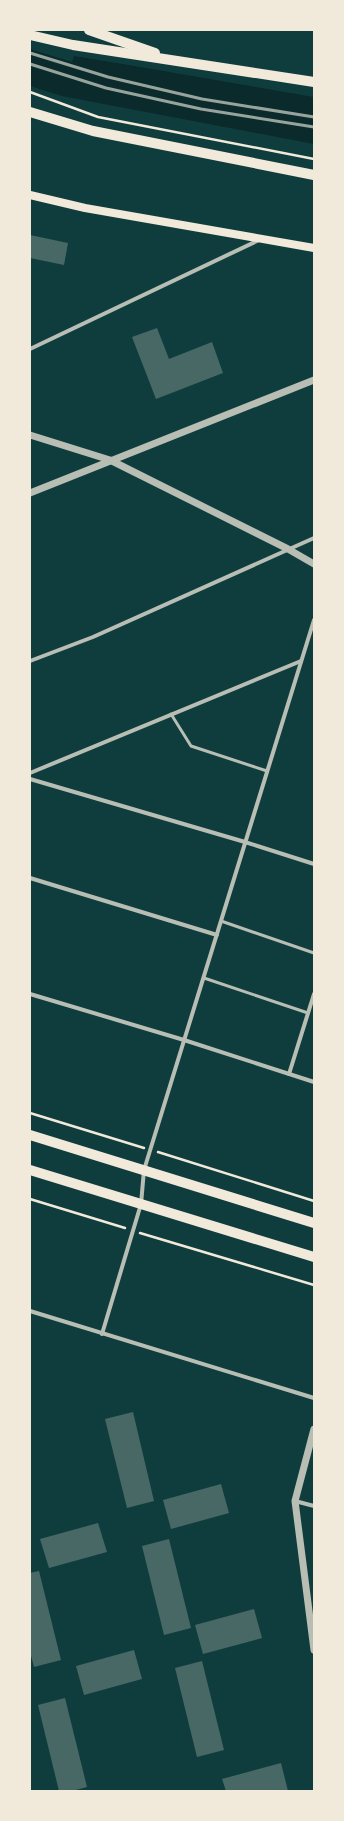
<svg xmlns="http://www.w3.org/2000/svg" width="344" height="1821" font-family="'Titillium Web',sans-serif">
  <style>
    .water { fill: #0a2a2b }
    .pier { fill: #0f3d3e }
    .building { fill: #486865 }
    .lines { fill: none; stroke-linecap: round; stroke-linejoin: round }
    .path { stroke: #f1e9da; stroke-width: 2.5 }
    .service { stroke: #b8beb3; stroke-width: 3 }
    .minor { stroke: #b8beb3; stroke-width: 4 }
    .tertiary { stroke: #b8beb3; stroke-width: 7 }
    .secondary { stroke: #f1e9da; stroke-width: 8 }
    .primary { stroke: #f1e9da; stroke-width: 10 }
    .rail { stroke: #97a49c; stroke-width: 3 }
  </style>
  <rect width="100%" height="100%" fill="#0f3d3e"/>
  <path class="water" d="M30,44L71,55L314,97V144L62,96L30,86Z"/>
  <path class="pier" d="M30,42L72,53L292,91L74,56L72,62L30,49Z"/>
  <g class="building">
    <path d="M30,235L68,243L64,265L30,258Z"/>
    <path d="M157,328L169,359L212,342L223,373L156,399L132,337Z"/>
    <path d="M133,1412L154,1501L127,1508L105,1419Z"/>
    <path d="M221,1484L229,1513L171,1529L163,1500Z"/>
    <path d="M98,1523L107,1552L49,1568L40,1539Z"/>
    <path d="M169,1539L191,1628L164,1635L142,1546Z"/>
    <path d="M39,1571L61,1660L34,1667L30,1652V1573Z"/>
    <path d="M254,1609L262,1638L203,1654L195,1625Z"/>
    <path d="M134,1650L142,1679L84,1695L76,1666Z"/>
    <path d="M202,1661L224,1750L197,1757L175,1668Z"/>
    <path d="M65,1698L87,1787L72,1791H59L38,1705Z"/>
    <path d="M281,1763L288,1791H226L222,1779Z"/>
  </g>
  <g class="lines">
    <g class="path">
      <path d="M30,92L98,117L314,159"/>
      <path d="M30,1113L144,1148"/>
      <path d="M158,1152L314,1201"/>
      <path d="M30,1199L125,1228"/>
      <path d="M140,1233L314,1285"/>
    </g>
    <g class="service">
      <path d="M171,714L191,746L267,771"/>
      <path d="M221,921L314,953"/>
      <path d="M204,978L308,1013"/>
    </g>
    <g class="minor">
      <path d="M30,349L259,240"/>
      <path d="M30,661L93,637L314,538"/>
      <path d="M30,773L301,661"/>
      <path d="M30,779L245,842L314,864"/>
      <path d="M30,878L217,935"/>
      <path d="M30,994L184,1040L314,1082"/>
      <path d="M289,1074L314,994"/>
      <path d="M30,1311L314,1398"/>
      <path d="M102,1334L141,1204L144,1170L314,620"/>
      <path d="M295,1501L314,1506"/>
    </g>
    <g class="tertiary">
      <path d="M30,435L110,460L288,549L314,564"/>
      <path d="M30,493L314,380"/>
      <path d="M314,1429L295,1501L314,1650"/>
    </g>
    <path class="secondary" d="M30,195L85,208L314,248"/>
    <g class="primary">
      <path d="M89,30L155,53"/>
      <path d="M30,35L73,45L314,82"/>
      <path d="M30,112L93,131L314,175"/>
      <path d="M30,1135L314,1223"/>
      <path d="M30,1170L314,1257"/>
    </g>
    <g class="rail">
      <path d="M30,53L108,77L202,99L314,117"/>
      <path d="M30,64L106,88L201,109L314,127"/>
    </g>
  </g>
  <rect width="344" height="1821" fill="none" stroke="#f1e9da" stroke-width="62"/>
</svg>
